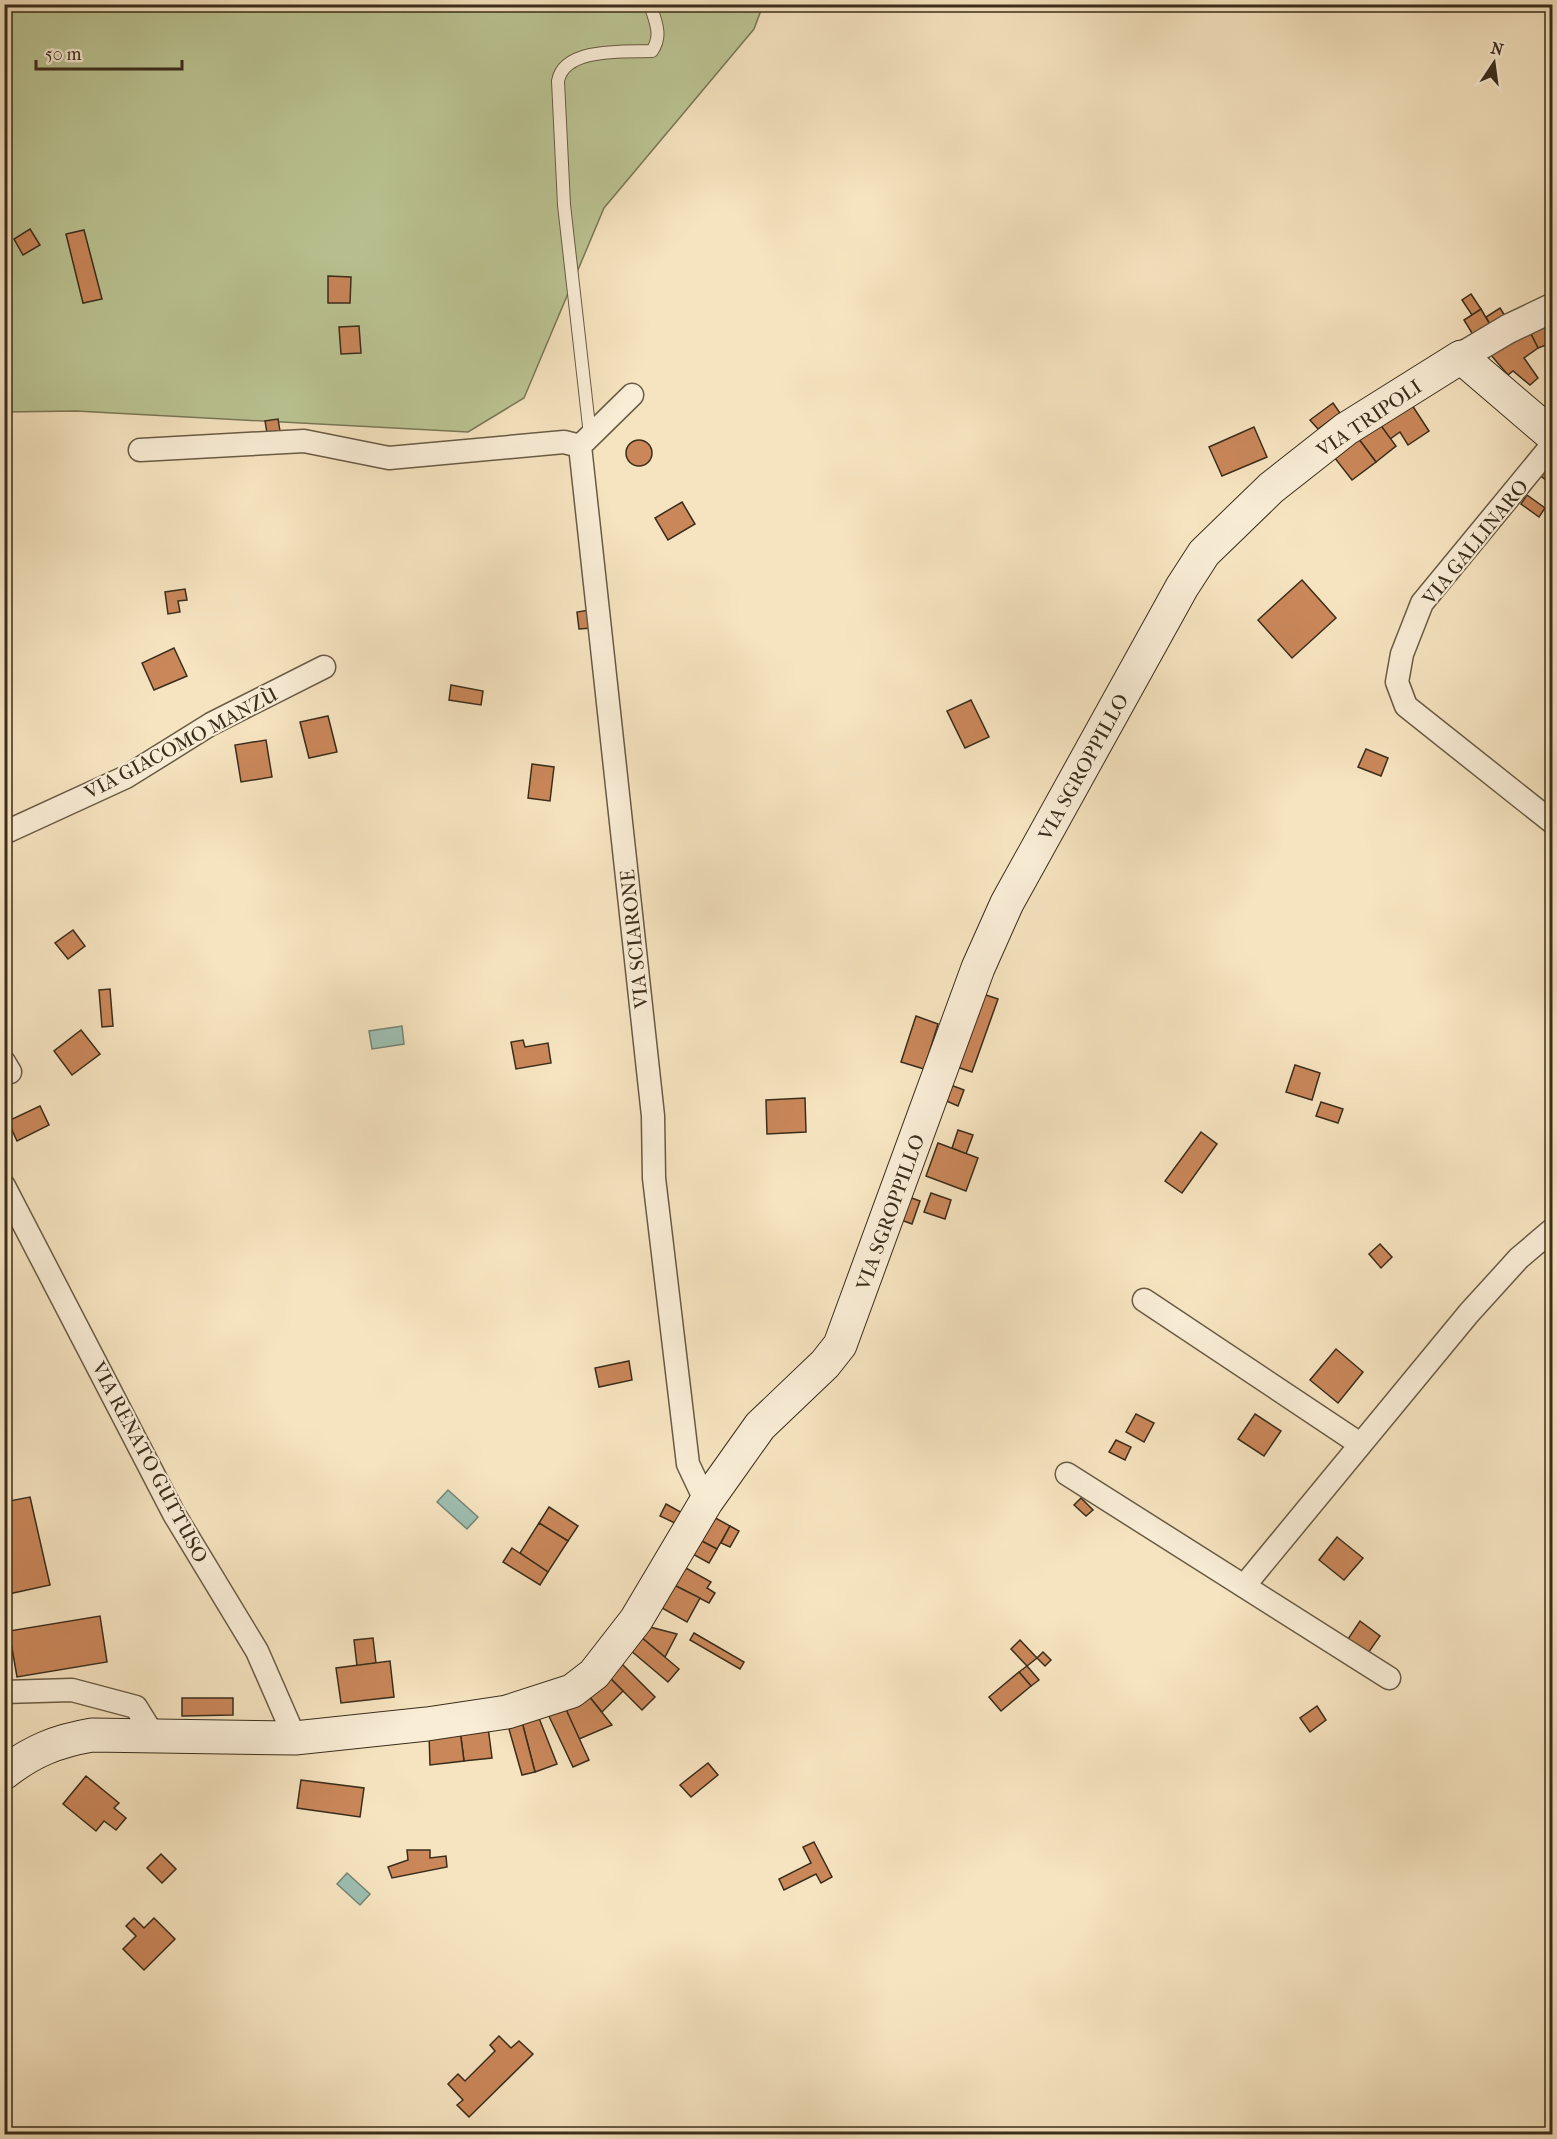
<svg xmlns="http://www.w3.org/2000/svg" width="1557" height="2139" font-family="'IM FELL French Canon',serif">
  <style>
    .green { fill: #bbc493; stroke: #7a7857; stroke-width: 1.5 }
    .water { fill: #9dbfb2; stroke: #758576; stroke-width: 1.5 }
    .building { fill: #ca875a; stroke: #3a2d1b; stroke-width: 1.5 }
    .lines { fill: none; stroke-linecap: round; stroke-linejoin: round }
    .service-casing { stroke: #695b44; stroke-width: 14 }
    .minor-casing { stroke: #695b44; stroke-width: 25 }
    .tertiary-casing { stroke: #695b44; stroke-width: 31 }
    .secondary-casing { stroke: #3a2d1b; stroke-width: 35 }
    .service { stroke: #f9edd6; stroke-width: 12 }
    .minor { stroke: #f9edd6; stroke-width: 22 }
    .tertiary { stroke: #f9edd6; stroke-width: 28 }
    .secondary { stroke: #f9edd6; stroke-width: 33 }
    .labels { text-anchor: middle; stroke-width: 4.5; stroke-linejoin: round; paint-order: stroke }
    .street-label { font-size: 20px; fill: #3a2d1b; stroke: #f9edd6 }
  </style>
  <rect width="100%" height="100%" fill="#f6e4c0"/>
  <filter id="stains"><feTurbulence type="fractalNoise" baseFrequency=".00333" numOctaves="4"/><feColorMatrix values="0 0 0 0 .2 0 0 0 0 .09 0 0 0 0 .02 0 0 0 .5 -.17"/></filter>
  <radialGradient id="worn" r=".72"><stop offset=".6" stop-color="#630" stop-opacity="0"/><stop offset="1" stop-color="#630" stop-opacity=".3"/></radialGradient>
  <path class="green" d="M4,5H763L754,29L604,208L524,398L468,432L76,411L5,412Z"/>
  <g class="water">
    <path d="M402,1026L404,1044L372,1049L369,1031Z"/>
    <path d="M448,1490L478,1517L467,1529L437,1502Z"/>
    <path d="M347,1873L370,1894L360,1905L337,1884Z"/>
  </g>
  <g class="building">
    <path d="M30,229L40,245L23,255L14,239Z"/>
    <path d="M84,230L102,299L83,303L66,234Z"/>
    <path d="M328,276L351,277L350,303H328Z"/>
    <path d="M1471,294L1481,309L1472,315L1462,300Z"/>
    <path d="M1500,308L1507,319L1492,328L1486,317Z"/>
    <path d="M1481,309L1492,328L1475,338L1464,320Z"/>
    <path d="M1552,324V344L1551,343L1538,348L1531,334Z"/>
    <path d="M359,326L361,353L341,354L339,327Z"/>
    <path d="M1531,334L1538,348L1524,358L1538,378L1530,385L1513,371L1508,375L1490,354Z"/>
    <path d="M1410,402L1429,431L1408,445L1400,432L1390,439L1379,423Z"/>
    <path d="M1333,403L1340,413L1318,429L1310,420Z"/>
    <path d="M278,419L280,431L267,433L265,421Z"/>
    <path d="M1379,423L1396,446L1376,462L1358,438Z"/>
    <path d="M1254,427L1267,457L1222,476L1209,447Z"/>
    <path d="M1358,438L1376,462L1352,480L1334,457Z"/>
    <circle cx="639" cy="453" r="13"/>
    <path d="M1552,461V485L1541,476Z"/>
    <path d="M1527,495L1545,508L1539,517L1521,504Z"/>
    <path d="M682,502L695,524L668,540L655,518Z"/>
    <path d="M1302,580L1336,618L1292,658L1258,620Z"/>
    <path d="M185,589L187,600L178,601L180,612L168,614L165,592Z"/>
    <path d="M589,610L592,628L579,629L577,612Z"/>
    <path d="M174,648L187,676L154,690L142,663Z"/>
    <path d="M451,685L483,691L481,705L449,700Z"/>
    <path d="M971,700L989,737L965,748L947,711Z"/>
    <path d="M328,716L337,752L309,758L300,722Z"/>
    <path d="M266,740L272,777L241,782L235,745Z"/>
    <path d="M1366,749L1388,758L1381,776L1358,767Z"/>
    <path d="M532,764L554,767L550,801L528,798Z"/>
    <path d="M73,930L85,946L68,959L55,943Z"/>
    <path d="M110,989L113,1026L102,1027L99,990Z"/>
    <path d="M980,993L998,999L972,1072L954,1066Z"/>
    <path d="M916,1016L938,1024L924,1069L901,1062Z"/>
    <path d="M81,1030L100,1054L72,1075L54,1051Z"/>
    <path d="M523,1040L525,1047L548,1043L551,1063L516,1069L511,1042Z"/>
    <path d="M1295,1065L1320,1073L1312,1100L1286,1092Z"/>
    <path d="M948,1084L964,1090L958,1106L942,1099Z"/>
    <path d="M805,1098L806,1132L767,1134L766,1100Z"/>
    <path d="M1321,1102L1343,1109L1338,1123L1316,1116Z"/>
    <path d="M40,1106L49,1125L17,1141L8,1121Z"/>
    <path d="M958,1130L973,1135L966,1154L952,1148Z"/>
    <path d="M1201,1132L1217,1144L1182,1193L1165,1181Z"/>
    <path d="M938,1143L978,1158L966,1191L926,1176Z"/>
    <path d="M931,1193L951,1200L945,1219L924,1212Z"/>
    <path d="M909,1197L920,1201L912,1224L901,1220Z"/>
    <path d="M1380,1244L1392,1257L1381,1268L1369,1254Z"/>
    <path d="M1336,1349L1363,1372L1338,1403L1310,1380Z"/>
    <path d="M629,1361L632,1380L599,1387L595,1368Z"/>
    <path d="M1136,1414L1154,1423L1144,1442L1126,1432Z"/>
    <path d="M1255,1414L1281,1431L1264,1456L1238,1439Z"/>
    <path d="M1116,1440L1131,1447L1125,1460L1109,1452Z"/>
    <path d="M30,1497L50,1585L4,1595V1502Z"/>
    <path d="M1081,1498L1093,1510L1086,1516L1074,1505Z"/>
    <path d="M666,1504L686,1515L681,1526L660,1516Z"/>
    <path d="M549,1507L578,1526L568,1541L539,1523Z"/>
    <path d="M710,1515L730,1526L717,1549L696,1538Z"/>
    <path d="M539,1523L568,1541L548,1572L520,1553Z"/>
    <path d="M730,1526L739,1531L730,1547L721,1543Z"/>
    <path d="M1337,1537L1363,1558L1344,1580L1319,1560Z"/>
    <path d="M696,1538L717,1549L709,1563L689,1552Z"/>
    <path d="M512,1548L548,1572L540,1585L503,1562Z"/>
    <path d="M684,1567L711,1582L707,1588L715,1593L709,1603L674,1585Z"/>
    <path d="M674,1585L700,1598L687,1622L662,1608Z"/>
    <path d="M100,1616L107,1662L17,1677L9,1631Z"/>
    <path d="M1360,1621L1380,1636L1366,1656L1346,1642Z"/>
    <path d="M650,1627L677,1634L665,1657L641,1637Z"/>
    <path d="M694,1633L744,1662L740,1669L690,1640Z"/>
    <path d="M641,1637L679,1669L668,1682L630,1650Z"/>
    <path d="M373,1638L376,1663L357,1666L354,1640Z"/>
    <path d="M1020,1640L1037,1658L1027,1666L1011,1649Z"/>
    <path d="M1043,1652L1051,1660L1045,1666L1037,1658Z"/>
    <path d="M390,1661L394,1697L341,1703L336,1668Z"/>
    <path d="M621,1663L655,1697L642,1710L608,1676Z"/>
    <path d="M1027,1666L1039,1680L1031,1686L1019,1672Z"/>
    <path d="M1019,1672L1031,1686L1001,1711L989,1697Z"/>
    <path d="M608,1676L623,1691L602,1712L588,1695Z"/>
    <path d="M588,1695L612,1725L579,1739L564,1705Z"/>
    <path d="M182,1698H233V1715L182,1716Z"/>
    <path d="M564,1705L589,1760L573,1767L547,1712Z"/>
    <path d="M1317,1706L1326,1720L1310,1732L1300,1718Z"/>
    <path d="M537,1713L557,1764L535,1772L521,1718Z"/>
    <path d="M521,1718L535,1772L522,1775L507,1722Z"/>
    <path d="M488,1727L492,1758L464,1761L460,1730Z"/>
    <path d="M460,1730L464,1761L430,1765L429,1734Z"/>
    <path d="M708,1763L718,1775L691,1797L680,1785Z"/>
    <path d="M86,1776L119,1803L114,1808L126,1818L116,1830L104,1821L96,1831L63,1804Z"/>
    <path d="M301,1780L364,1788L360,1817L297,1808Z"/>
    <path d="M814,1842L832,1877L821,1883L816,1874L784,1890L779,1879L811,1863L803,1847Z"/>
    <path d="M407,1850H430V1858L446,1856L447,1867L392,1878L388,1867L408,1860Z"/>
    <path d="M161,1854L176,1869L162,1883L147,1868Z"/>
    <path d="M134,1918L144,1928L154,1918L175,1939L144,1970L123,1949L136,1936L126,1926Z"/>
    <path d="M499,2036L511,2048L519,2041L533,2054L469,2117L457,2105L463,2100L448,2084L458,2074L465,2081L495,2051L490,2045Z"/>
  </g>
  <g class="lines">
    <defs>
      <path id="service" d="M590,435L564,205L558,81C564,47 625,52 652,51C663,35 655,21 650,4"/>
      <g id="minor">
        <path d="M632,395L580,446L653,1116L654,1178L688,1464L706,1502"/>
        <path d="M1552,445L1422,603L1402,654L1397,682L1406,706L1552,822"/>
        <path d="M140,450L304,441L389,458L564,442L580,446"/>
        <path d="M4,833L126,777L211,724L324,667"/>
        <path d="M4,1062L10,1072L4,1074"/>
        <path d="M4,1186L174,1514L257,1651L295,1738"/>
        <path d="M1144,1300L1360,1444"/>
        <path d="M1067,1474L1389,1678"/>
        <path d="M1244,1586L1469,1313L1519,1258L1552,1230"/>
        <path d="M4,1692L72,1690L136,1707L154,1736"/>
      </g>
      <path id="tertiary" d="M1461,357L1508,329L1552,308"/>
      <path id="secondary" d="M4,1773C32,1751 57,1741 92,1735L295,1738L427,1724L507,1712L572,1691L594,1674L636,1620L706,1502L760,1426L825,1364L840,1345L978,968L1007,903L1182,587L1204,553L1271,488L1346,429L1461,357L1552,435"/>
    </defs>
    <use href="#service" class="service-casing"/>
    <use href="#minor" class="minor-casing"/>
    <use href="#tertiary" class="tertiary-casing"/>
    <use href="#secondary" class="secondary-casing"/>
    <use href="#service" class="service"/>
    <use href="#minor" class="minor"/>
    <use href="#tertiary" class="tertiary"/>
    <use href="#secondary" class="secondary"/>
  </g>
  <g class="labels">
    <g class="street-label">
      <text transform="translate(1369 418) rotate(-34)" y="7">VIA TRIPOLI</text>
      <text transform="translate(1475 542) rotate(-51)" y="7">VIA GALLINARO</text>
      <text transform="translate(181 743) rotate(-28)" y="7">VIA GIACOMO MANZÙ</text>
      <text transform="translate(1083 767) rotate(-61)" y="7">VIA SGROPPILLO</text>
      <text transform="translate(634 939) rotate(-96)" y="7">VIA SCIARONE</text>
      <text transform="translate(890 1212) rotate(-70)" y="7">VIA SGROPPILLO</text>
      <text transform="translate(150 1462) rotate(62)" y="7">VIA RENATO GUTTUSO</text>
    </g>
  </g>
  <rect width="1557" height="2139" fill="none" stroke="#f6e4c0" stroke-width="24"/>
  <rect x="6" y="6" width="1545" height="2127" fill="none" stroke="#3a2d1b" stroke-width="3"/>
  <rect x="12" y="12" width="1533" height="2115" fill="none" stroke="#3a2d1b" stroke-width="1.5"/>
  <g transform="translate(1494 63) rotate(13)" stroke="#f9edd6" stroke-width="4.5" paint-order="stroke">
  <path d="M0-4.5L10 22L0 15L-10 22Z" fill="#3a2d1b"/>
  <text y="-9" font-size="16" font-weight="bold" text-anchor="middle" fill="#3a2d1b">N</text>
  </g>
  <path d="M36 60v9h146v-9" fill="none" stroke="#3a2d1b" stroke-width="3"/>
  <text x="45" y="60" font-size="18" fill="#3a2d1b" stroke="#f9edd6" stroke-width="4.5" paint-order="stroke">50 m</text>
  <rect width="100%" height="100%" filter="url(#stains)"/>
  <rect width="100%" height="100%" fill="url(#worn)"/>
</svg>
